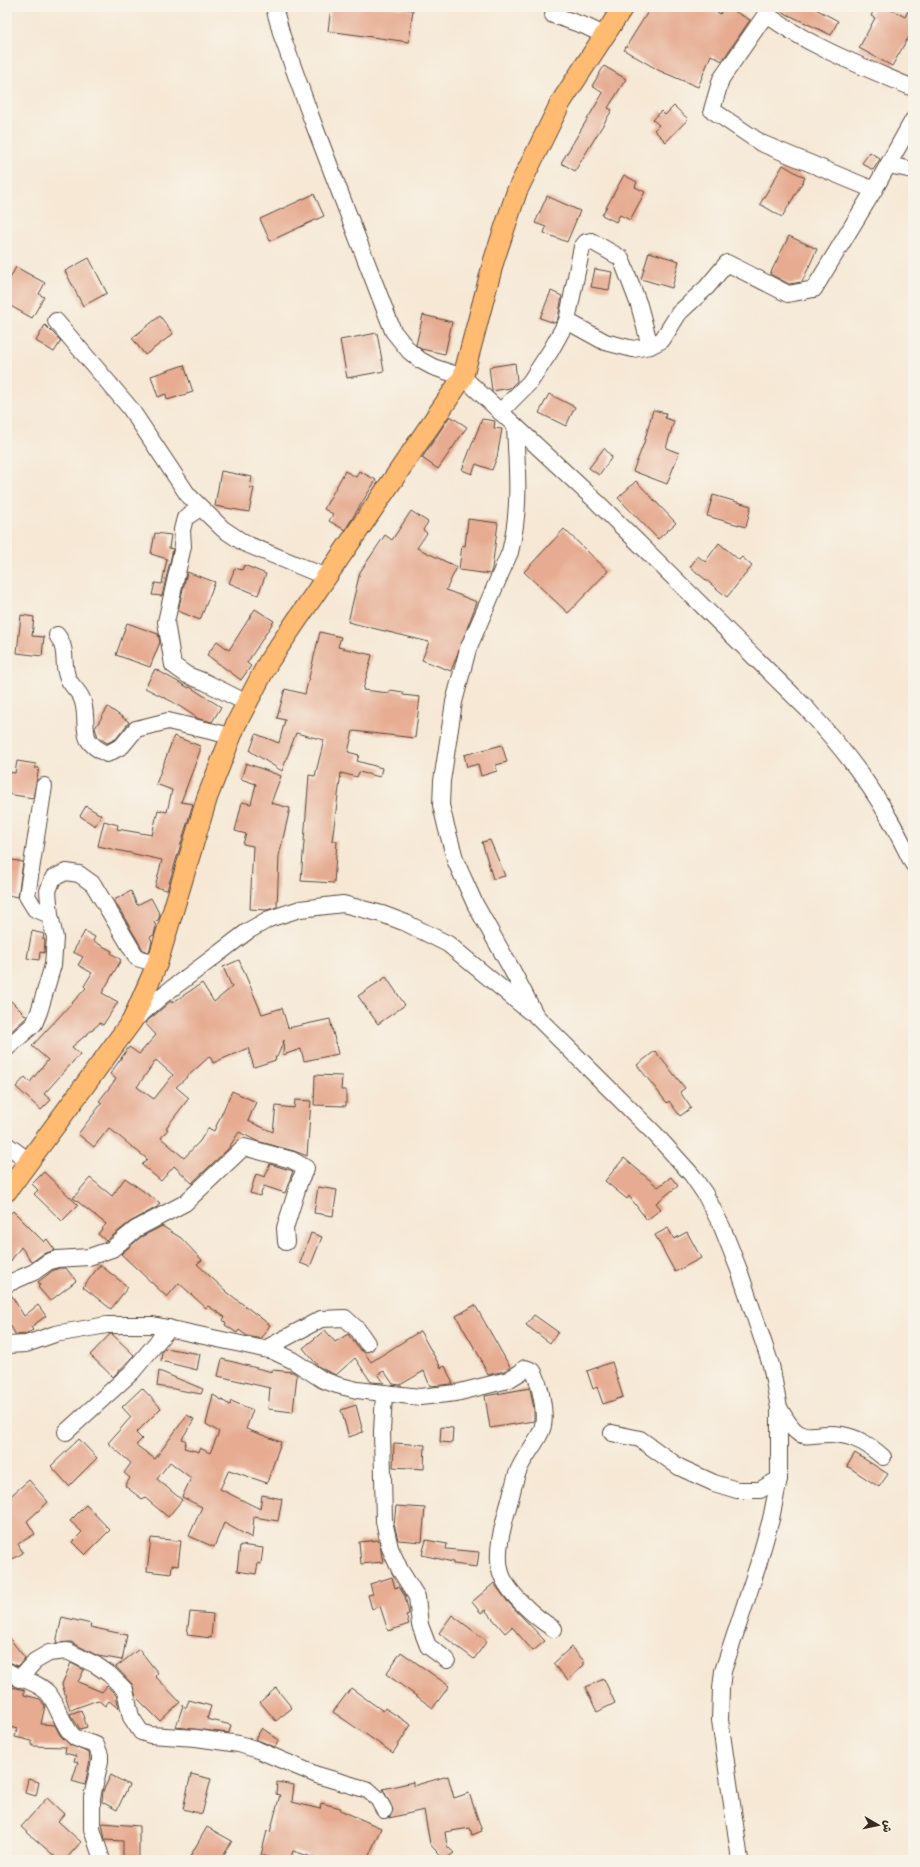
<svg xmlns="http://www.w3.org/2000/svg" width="920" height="1867" font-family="'Gochi Hand','Playpen Sans Arabic',sans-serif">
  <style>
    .building { fill: #e6ab91; fill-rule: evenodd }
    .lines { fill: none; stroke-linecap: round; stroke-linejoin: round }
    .minor-casing { stroke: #574639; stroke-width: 18 }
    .major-casing { stroke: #574639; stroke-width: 22 }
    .minor { stroke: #fff; stroke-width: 16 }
    .major { stroke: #ffbb71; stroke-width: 20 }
  </style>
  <rect width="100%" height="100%" fill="#f7f3e8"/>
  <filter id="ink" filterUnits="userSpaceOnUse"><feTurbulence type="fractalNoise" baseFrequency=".025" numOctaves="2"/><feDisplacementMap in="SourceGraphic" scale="8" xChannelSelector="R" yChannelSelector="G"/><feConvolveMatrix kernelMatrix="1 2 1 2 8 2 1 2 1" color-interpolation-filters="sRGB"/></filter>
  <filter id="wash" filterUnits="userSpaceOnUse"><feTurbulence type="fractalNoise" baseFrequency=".012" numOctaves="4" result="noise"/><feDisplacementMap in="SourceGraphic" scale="16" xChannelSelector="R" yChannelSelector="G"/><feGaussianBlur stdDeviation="0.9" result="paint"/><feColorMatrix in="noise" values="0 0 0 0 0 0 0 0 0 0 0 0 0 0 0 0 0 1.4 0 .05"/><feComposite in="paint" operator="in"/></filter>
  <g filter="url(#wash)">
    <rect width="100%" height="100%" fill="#f6e8d5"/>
    <g id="blocks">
      <g class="building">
        <path d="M331,7H390L413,10L409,42L328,31Z"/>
        <path d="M651,7H709L720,14L724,7H727L750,20L722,61L711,55L698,87L660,71L624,50Z"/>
        <path d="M778,7H812L838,21L831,35L778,10Z"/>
        <path d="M875,7H886L905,17L910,7H913V29L892,66L859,48L875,18L871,16Z"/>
        <path d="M604,66L626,79L608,108L612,110L575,171L561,163L603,93L592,86Z"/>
        <path d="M674,106L688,119L666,142L654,130L659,125L653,120L661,111L665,115Z"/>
        <path d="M870,152L880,159L873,170L862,163Z"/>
        <path d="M783,165L805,178L782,217L760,204Z"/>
        <path d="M624,175L637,182L635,187L645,192L630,220L620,215L616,222L602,215Z"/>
        <path d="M314,194L324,216L270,241L260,219Z"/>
        <path d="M547,196L580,211L567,242L544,233L546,227L535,223Z"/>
        <path d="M789,236L817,249L802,282L789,284L770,274Z"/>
        <path d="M649,252L679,261L672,288L641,279Z"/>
        <path d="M89,258L107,293L83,306L65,271Z"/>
        <path d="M16,267L45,283L39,294L44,297L32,318L7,304V284Z"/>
        <path d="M595,269L612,272L609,290L591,287Z"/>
        <path d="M551,291L562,296L558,318L555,323L540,318Z"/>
        <path d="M423,315L452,322L445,354L421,349L416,345Z"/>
        <path d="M160,316L173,334L145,355L132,338Z"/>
        <path d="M45,325L61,341L54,352L36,341Z"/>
        <path d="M377,333L384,371L347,378L340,340Z"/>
        <path d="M515,363L517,381L510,388L492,391L489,367Z"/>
        <path d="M184,365L193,392L167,400L166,394L158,397L151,376Z"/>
        <path d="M549,394L575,407L566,426L539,413Z"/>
        <path d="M653,410L666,413L665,418L674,421L666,448L679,453L667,484L633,471L644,443Z"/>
        <path d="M450,416L467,427L438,469L422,458Z"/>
        <path d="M482,419L495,421L494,428L502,429L497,457L492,470L476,464L472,474L462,470Z"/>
        <path d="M604,448L612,457L599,475L589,468Z"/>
        <path d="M221,471L252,477L250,488H254L249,512L215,506Z"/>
        <path d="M345,471L356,477L359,471L376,480L345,530L329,521L333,514L324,509Z"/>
        <path d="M636,481L676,523L658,539L618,498Z"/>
        <path d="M713,495L751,506L746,527L707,516Z"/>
        <path d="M411,511L428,522L423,530L427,533L417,548L457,567L446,590L477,602L451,671L422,660L429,642L348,622L360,572L385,535L392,540Z"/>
        <path d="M468,519L498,523L492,569L490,574L459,570L462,545L465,546Z"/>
        <path d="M564,529L608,571L568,613L524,572Z"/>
        <path d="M155,533L171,535L169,548L173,549L162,596L152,595L155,583L162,584L167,559L151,554Z"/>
        <path d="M719,543L739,560L742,557L752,566L727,597L690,567L698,556L705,562Z"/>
        <path d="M244,565L266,574L258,595L229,583L235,568L242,570Z"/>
        <path d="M187,572L215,582L200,620L178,611Z"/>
        <path d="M255,609L274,621L247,663L251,666L241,680L207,655L217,641L229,650Z"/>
        <path d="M21,615L34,617L32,636L44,637L42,656L17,653Z"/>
        <path d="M127,623L158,634L160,642L150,667L116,655Z"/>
        <path d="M320,632L341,637L338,647L372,655L363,690L389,693L390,690L403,692V695L420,697L415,738L353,731L348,752L359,755L357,761L382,768L380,777L359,772L357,777L341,773L332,841H337L334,883L301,881L309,775L315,776L324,740L296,733L282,771L250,751L256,734L279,743L285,720L277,718L285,689L305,694Z"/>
        <path d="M155,669L189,688L190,687L221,707L212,722L199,719L173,702L145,688Z"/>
        <path d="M108,707L129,722L116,739L107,743L98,737L95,728Z"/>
        <path d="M174,736L200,746V751L181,802L193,804L167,890L155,887L162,860L98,846L104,821L118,825L117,829L152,835L158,810L167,812L172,790L156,784Z"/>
        <path d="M502,745L507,762L496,765L497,771L481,776L478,764L467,767L464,755Z"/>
        <path d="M17,761L36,764L35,768H39L33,798L7,794V772L15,773Z"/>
        <path d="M246,763L281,776L271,803L290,808L279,856L277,907L267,910L250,909L253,846L243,844L246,834L235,831L242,802L251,804L256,784L241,779Z"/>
        <path d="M86,806L101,815L95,826L80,816Z"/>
        <path d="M490,840L505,876L493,879L482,842Z"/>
        <path d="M7,859L23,862L18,897L7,895Z"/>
        <path d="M131,891L137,905L151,898L160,915L158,920L154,922L156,926L154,935L150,937L152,941L149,952L143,950L114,900Z"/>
        <path d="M32,931L44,934L43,939L45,940L44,953L40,952L39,960L27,958Z"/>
        <path d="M85,931L95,937L93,941L112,951L111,953L121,960L102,993L118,1002L103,1025L100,1023L72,1047L80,1054L44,1094L51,1100L41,1110L16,1087L25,1077L30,1082L48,1060L32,1046L86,988L84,986L92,973L78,965L83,957L73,952Z"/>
        <path d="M239,960L262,1014L282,1008L288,1028L330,1019L338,1054L304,1061L301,1049L283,1055L284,1040L277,1057H275L276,1060L254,1067L248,1048L213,1063L210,1056L176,1087L189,1098L166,1128L168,1129L161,1138L184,1158L200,1141L208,1128L214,1131L232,1091L256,1102L248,1121L273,1132L276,1106L294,1108L295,1100L311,1101L307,1156L294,1151L257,1141L239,1132L228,1149L192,1183L174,1166L161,1181L142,1165L147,1159L109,1128L94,1147L78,1134L102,1103L99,1101L116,1079L110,1074L129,1047L139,1054L156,1035L145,1023L171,1001L172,1003L202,983L214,1002L232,987L223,967ZM156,1060L173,1075L154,1099L137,1087Z"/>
        <path d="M386,977L405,1005L378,1024L358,996Z"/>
        <path d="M7,997L27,1017L7,1035Z"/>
        <path d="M655,1051L685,1088L680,1092L691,1108L680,1116L669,1101L667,1103L637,1065Z"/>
        <path d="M315,1075L342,1076L341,1090H346V1106L314,1105Z"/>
        <path d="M624,1158L658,1187L671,1177L678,1186L656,1203L661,1209L647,1220L629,1196L627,1199L605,1181Z"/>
        <path d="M270,1164L293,1171L285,1193L264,1186L260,1196L250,1193L256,1174L265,1177Z"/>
        <path d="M44,1172L78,1205L62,1221L34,1194L38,1190L32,1184Z"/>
        <path d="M90,1178L112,1196L125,1178L160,1203L157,1207L130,1222L106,1241L98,1234L106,1224L73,1198Z"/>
        <path d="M318,1187L337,1190L333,1216L314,1213Z"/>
        <path d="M13,1211L44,1242L47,1239L55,1250L43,1254L32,1262L21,1247L7,1266V1217Z"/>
        <path d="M162,1226L181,1238L202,1260L197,1264L227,1292L270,1325L261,1339L247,1336L239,1330L237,1333L225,1325L226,1323L223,1320L225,1317L208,1306L206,1308L179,1283L167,1297L121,1254L141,1237Z"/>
        <path d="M668,1228L674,1239L687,1232L701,1258L675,1272L655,1235Z"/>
        <path d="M311,1233L322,1237L310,1267L300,1263Z"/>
        <path d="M100,1265L128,1287L111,1309L83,1287Z"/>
        <path d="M59,1268H66L76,1281L50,1301L38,1287L40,1285L38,1282L52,1271Z"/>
        <path d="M7,1293H10L24,1316L38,1305L46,1316L31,1327L33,1330L26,1334L16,1335L7,1320Z"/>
        <path d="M475,1305L510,1367L504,1371L488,1375L481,1361H482L456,1316Z"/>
        <path d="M534,1315L558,1332L550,1343L526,1325Z"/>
        <path d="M325,1330L335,1342L348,1334L359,1349L364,1352L371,1362L420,1331L441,1368L445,1366L453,1384L430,1386L424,1371L400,1385L393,1384L384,1371L378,1374L384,1383L371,1382L355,1358L336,1375L327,1371L318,1366L303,1348Z"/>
        <path d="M110,1334H112L134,1355L113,1377L90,1355Z"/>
        <path d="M165,1348L200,1354L197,1370L161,1361L162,1351Z"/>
        <path d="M222,1359L272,1372V1370L293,1372L297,1375L293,1412L268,1409L270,1388L218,1376Z"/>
        <path d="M612,1362L623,1397L603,1404L597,1387L593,1389L587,1371Z"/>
        <path d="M159,1371L203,1389L201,1394L157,1386Z"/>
        <path d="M142,1388L161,1408L136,1433L142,1439L136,1445L155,1459L187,1415L194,1419L182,1439L186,1441L184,1448L199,1452L200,1448L210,1453L219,1432L206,1424L213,1395L230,1405L231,1401L253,1410L246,1429L281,1442L267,1483L229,1470L220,1489L260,1509L262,1495L282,1499L278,1521L254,1517L252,1538L224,1523L214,1547L189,1536L202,1507L182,1497L191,1478L170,1462L157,1479L182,1500L168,1517L144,1497L142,1499L125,1486L130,1478L124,1473L131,1463L108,1443L131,1417L122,1407Z"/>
        <path d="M530,1388L534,1409V1421L490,1428L485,1396Z"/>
        <path d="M356,1405L363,1432L349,1437L341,1410Z"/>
        <path d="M441,1427L453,1428L452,1443L440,1442Z"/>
        <path d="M79,1439L97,1458L69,1486L51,1466Z"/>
        <path d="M394,1443L425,1445L424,1469L393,1467Z"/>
        <path d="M855,1453L888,1474L879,1487L847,1466Z"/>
        <path d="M29,1480L48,1502L27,1521L35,1534L18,1544L23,1553L7,1562V1499Z"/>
        <path d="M86,1505L110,1530L85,1555L72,1542L82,1532L70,1521Z"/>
        <path d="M396,1506L425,1508L422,1542L398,1540L394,1524Z"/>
        <path d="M151,1538L181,1541L178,1566L172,1565L171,1574L147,1571Z"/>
        <path d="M379,1540L383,1562L361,1564L359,1542Z"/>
        <path d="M426,1540L447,1544L446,1549L479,1552L477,1567L453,1564V1562L422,1555Z"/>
        <path d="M240,1545L263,1548L261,1564L258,1563L256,1574L237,1571Z"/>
        <path d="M392,1577L395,1588L399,1587L405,1596L409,1614L406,1615L409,1624L388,1631L380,1606L372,1609L368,1595L373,1594L370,1584Z"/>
        <path d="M494,1583L507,1601L545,1641L533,1651L512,1627L505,1633L485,1610L481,1613L472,1602Z"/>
        <path d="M190,1612L213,1614L211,1638L187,1635Z"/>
        <path d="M452,1615L487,1641L474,1659L439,1633Z"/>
        <path d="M62,1617L91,1624L90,1627L127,1635L122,1660L98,1656L71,1642L56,1643Z"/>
        <path d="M7,1635L25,1658L18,1666L7,1661Z"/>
        <path d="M571,1647L584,1661V1665L568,1680L553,1664Z"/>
        <path d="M139,1649L158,1673L155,1676L180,1702L160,1721L136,1697L132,1684L116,1667Z"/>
        <path d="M401,1652L449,1686L433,1708L386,1674Z"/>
        <path d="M71,1663L84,1670L78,1682L102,1692L107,1686L116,1695L119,1709L109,1701L105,1706L98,1700L70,1710L62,1684Z"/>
        <path d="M604,1679L615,1703L597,1712L585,1687Z"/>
        <path d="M7,1686L24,1690V1695L40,1699L45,1706L41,1724L55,1725L60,1735L70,1745L89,1753L90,1760L85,1785L72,1781L78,1762L74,1761L76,1756L65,1753L66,1747L32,1746V1741L15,1737L17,1729L7,1726Z"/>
        <path d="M276,1688L292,1708L276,1721L260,1702Z"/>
        <path d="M351,1688L383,1711L385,1708L411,1725L393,1753L333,1712Z"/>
        <path d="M189,1700L211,1706L207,1719L231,1725L229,1733L176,1727L183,1705L186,1708Z"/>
        <path d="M81,1710L87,1727L80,1729L70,1714Z"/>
        <path d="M262,1728L279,1740L275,1747L255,1739Z"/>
        <path d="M191,1774L211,1779L202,1814L183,1809Z"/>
        <path d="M111,1775L129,1785L117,1810L102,1802L103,1791Z"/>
        <path d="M448,1776L454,1798L469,1793L482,1831L472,1835L470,1828L445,1832L447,1846L454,1853L444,1860L430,1844L424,1810L389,1818L393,1810L383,1789L413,1782V1786Z"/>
        <path d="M28,1779L39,1782L36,1796L25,1793Z"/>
        <path d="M277,1782L294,1785L292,1802L320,1809L321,1803L341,1808L340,1810L381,1828L367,1860H321L293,1851L290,1860H282L261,1855L267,1831L270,1832L280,1795L276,1794Z"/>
        <path d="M47,1798L64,1814L58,1821L81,1842L65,1860H59L21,1827Z"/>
        <path d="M102,1823L139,1826V1860H123V1841L105,1840Z"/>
        <path d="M207,1827L232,1841L221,1860H188Z"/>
      </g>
    </g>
  </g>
  <g filter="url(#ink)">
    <use href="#blocks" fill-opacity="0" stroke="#574639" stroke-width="1"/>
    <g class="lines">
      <defs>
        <g id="minor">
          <path d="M274,7L282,36L311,117L393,331L409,351L420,360L433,367L463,377L598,503L807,709C837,742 867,778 889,818C898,833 905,849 913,864"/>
          <path d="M769,7L766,14C810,47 862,66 913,88"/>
          <path d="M766,14L721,79L712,110L761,143L874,190"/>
          <path d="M553,15L585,26L604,35"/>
          <path d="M888,165L913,170"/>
          <path d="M56,321L130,408L188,495L223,529L244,543L326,577"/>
          <path d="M567,321L605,342L633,349L650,346L662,340L679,313L707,287L727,263L788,294L814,289L874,190L913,120"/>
          <path d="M500,412L530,382L551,350L567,321L582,247L586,242L591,241L621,258L639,305L650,346"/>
          <path d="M515,426C517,470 521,508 510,552L468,649L454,702L442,781L441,805L446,826L456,862L475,904L512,970L536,1016L655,1134L692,1175L705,1194L722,1227L739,1270L771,1365L779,1408V1479L771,1519L758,1565L723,1671L721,1689L720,1720L740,1860"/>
          <path d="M200,508L185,518L182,530L183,546L166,622L173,665L187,675L205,682L247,703"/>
          <path d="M57,635C68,650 62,661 67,676C70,686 81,692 83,702C90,728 76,740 107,754L122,746L136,729L168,721L231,736"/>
          <path d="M44,786L27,896L35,909L50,915"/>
          <path d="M134,1020L163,995L202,966L248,931L269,919L300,909L343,904L382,914L406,923L448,944L529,1011"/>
          <path d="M7,1048L34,1024L39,1012L53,965L55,938L50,915L48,891L53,878L66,872L79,874L93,884L137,958L157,964"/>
          <path d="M7,1145L29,1161"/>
          <path d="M7,1284L34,1272L48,1262L57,1259L89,1257L112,1249L136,1229L185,1203L244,1147L292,1160L306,1168L300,1180L285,1228L286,1242"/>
          <path d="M7,1345L26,1344L55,1334L107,1325H153L273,1351L292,1360L323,1380L337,1385L357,1390L420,1397L456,1393L508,1380L521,1372L525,1368L533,1371C540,1382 547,1416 542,1429C537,1443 525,1455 519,1469C514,1480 512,1494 508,1507C503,1526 496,1549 500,1569C504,1591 536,1618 554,1629"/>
          <path d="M265,1349L321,1319L345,1318L358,1330L367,1343"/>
          <path d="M384,1393L382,1432L384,1521L390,1548L400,1570L417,1597L420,1625L428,1646L447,1660"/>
          <path d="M780,1409C803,1451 806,1429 842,1435C859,1438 870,1446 883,1457"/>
          <path d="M66,1432L132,1372L169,1328"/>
          <path d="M612,1433L640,1439L679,1467L714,1483L737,1490H760L779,1479"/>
          <path d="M7,1671C20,1679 38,1682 48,1693C58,1704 64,1731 76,1738C82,1741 90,1743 96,1745L100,1755V1761L92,1797V1829L102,1860"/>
          <path d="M19,1679L35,1661L49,1653L67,1651L96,1665L109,1674L125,1690L131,1717L141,1732L150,1735L196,1738L239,1744L258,1750L317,1775L368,1790L378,1799L384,1810"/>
        </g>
        <path id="major" d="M7,1191L132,1021L157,964L207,798L236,724L269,661L463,377L494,260L517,191L561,102L623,7"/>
      </defs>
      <use href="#minor" class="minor-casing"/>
      <use href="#major" class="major-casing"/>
      <use href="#minor" class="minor"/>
      <use href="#major" class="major"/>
    </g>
  </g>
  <rect width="920" height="1867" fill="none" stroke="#f7f3e8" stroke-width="24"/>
  <g transform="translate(878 1825) rotate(99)" stroke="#f7f3e8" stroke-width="3" paint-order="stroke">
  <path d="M0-3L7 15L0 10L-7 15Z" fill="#3b2a1e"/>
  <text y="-6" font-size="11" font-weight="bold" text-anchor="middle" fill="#3b2a1e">ش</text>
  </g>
</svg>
